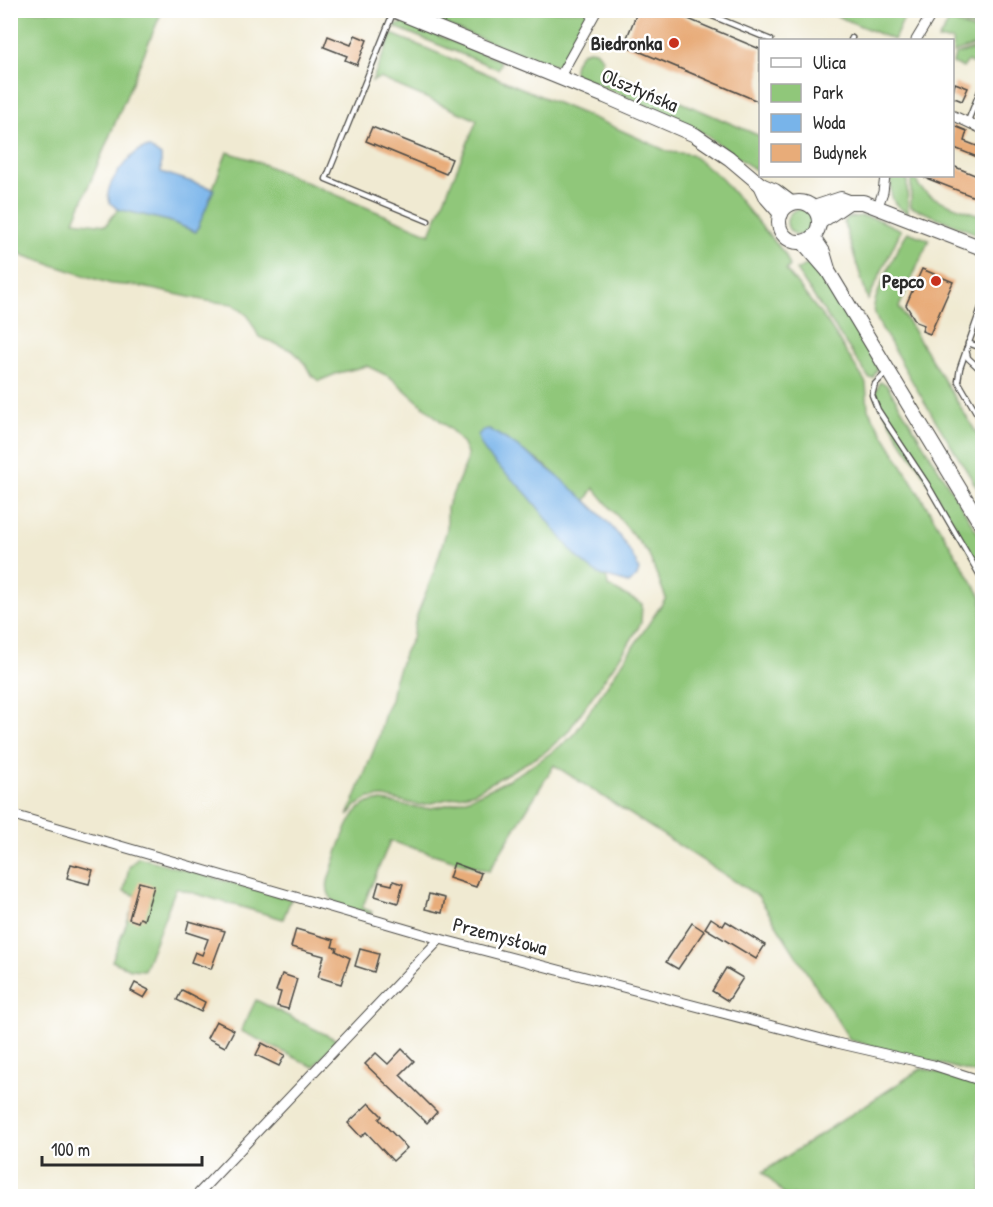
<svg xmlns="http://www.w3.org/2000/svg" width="993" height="1207" font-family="'Patrick Hand',sans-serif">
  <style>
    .green { fill: #90c77a; stroke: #5e7952; stroke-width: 1.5 }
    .water { fill: #78b4ea; stroke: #52708a; stroke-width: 1.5 }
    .building { fill: #e8ac79 }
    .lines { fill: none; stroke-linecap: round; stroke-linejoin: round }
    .lane-casing { stroke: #494844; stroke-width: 7 }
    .street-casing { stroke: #494844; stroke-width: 11 }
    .secondary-casing { stroke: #494844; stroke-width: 16 }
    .lane { stroke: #fff; stroke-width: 4.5 }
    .street { stroke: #fff; stroke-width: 9 }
    .secondary { stroke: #fff; stroke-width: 14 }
    .poi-dot { fill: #c8321e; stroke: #fff; stroke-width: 2 }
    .labels { text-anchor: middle; stroke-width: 5; stroke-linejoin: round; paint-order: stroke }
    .poi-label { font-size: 20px; font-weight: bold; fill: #2b2b2b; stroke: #fff; text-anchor: end }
    .street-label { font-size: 20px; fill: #2b2b2b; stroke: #fff }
  </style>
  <rect width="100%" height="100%" fill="#fff"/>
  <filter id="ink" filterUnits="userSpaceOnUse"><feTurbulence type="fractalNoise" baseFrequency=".0167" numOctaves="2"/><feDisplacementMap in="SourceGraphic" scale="12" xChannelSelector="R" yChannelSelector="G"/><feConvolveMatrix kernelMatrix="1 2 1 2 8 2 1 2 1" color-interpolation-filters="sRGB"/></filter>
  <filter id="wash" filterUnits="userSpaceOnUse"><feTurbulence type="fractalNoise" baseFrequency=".008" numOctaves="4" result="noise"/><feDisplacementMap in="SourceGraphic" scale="24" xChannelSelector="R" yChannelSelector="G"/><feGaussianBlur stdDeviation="1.35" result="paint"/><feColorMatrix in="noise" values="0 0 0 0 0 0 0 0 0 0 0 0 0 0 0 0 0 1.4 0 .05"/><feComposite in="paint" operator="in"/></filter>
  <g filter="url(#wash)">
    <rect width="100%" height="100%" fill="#f0ead2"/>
    <g class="green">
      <path d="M10,11H162L74,221L106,225L118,209L169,221L196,232L227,152L253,160L430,234L477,120L380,78L372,81L392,34L605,123L669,152L691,154L720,177L785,254L790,266L786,270L827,322L866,383L868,409L982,598V1075L850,1040L758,896L554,765L489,871L390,841L362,908L372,912L371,914C352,909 323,907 328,881C334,863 346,820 359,809C378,790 407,811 430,808C478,802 536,766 573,736L666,598L648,553L594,488L585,502L545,465L489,429L486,452C499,467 515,480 528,495C552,523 574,560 607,579L608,586L642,604L641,623L628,645L567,733L544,753L475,792L428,804L418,805L384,797L369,798L356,806L348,816L378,739L386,709L391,700L394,682L405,651L412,639L416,618L435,569L447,529V507L466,463L467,453L462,443L452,431L390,377L367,366L338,373L319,381L311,375L305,364L293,351L259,337L248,316L233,304L207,301L138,286L111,284L25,256L11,249Z"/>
      <path d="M410,11H592L562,65L557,66L494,44Z"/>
      <path d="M825,11H907L894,40Z"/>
      <path d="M955,11H977L976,14L982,17V31L951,18Z"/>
      <path d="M950,20L982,34V43L953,53L952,40H938Z"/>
      <path d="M406,23L499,60L501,63L498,69L395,27L396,25Z"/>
      <path d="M982,46V65L981,68L968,61L963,68L953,63L955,55Z"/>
      <path d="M589,50L596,51L603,59L600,67L760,136V173L704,134L677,119L576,75L574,73C573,63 579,52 589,50Z"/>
      <path d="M891,176H907L908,213C890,205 890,194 891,176Z"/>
      <path d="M911,176H915C916,198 965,209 982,216V236L911,207Z"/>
      <circle cx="800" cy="222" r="13"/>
      <path d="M862,216L877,219L901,230L868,300L844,223L847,218Z"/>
      <path d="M908,232L929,240L899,307L982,442V496C952,446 919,396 891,344C885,333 874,319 874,306C875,295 901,240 908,232Z"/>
      <path d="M812,262L846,313L878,368L873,378H869L796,270Z"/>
      <path d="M880,382L887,385L982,540V572L919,467L900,440L878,400L876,392Z"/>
      <path d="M138,857L291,899L283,919L176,888L144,970L130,969L112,961L137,896L124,891L129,867Z"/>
      <path d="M256,1000L337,1040L314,1067L241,1031Z"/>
      <path d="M922,1068L982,1085V1196H786L763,1172Z"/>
    </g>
    <g class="water">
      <path d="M144,148H150L161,156V172L214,189L196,232L169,221L118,209L110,203C109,199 108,196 108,193C110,179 131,153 144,148Z"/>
      <path d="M489,429C534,455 622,520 639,570L637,576L629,584C616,577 605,580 591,569C563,548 542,506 515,482C502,469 481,454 478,435L483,430Z"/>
    </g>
    <g id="blocks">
      <g class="building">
        <path d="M638,10H667L760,49V102L624,45Z"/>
        <path d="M355,35L367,40L357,65L345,60L347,56L324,47L328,36L351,45Z"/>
        <path d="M955,83L968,88L962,101L952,97Z"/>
        <path d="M952,125L967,131L964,141L982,148V159L952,147Z"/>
        <path d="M372,127L452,159L446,174L366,141Z"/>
        <path d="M953,166L982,178V200L921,176H952Z"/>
        <path d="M922,269L953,282L930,334L922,331L924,325L916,322L906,305Z"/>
        <path d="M454,863L481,873L476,887L449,878Z"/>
        <path d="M71,864L93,870L89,884L67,878Z"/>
        <path d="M393,881L403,884L398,903L375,896L379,882L392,885Z"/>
        <path d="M139,882L154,886L144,920L140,918L138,922L129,919Z"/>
        <path d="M429,894L445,898L442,913L425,909Z"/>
        <path d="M711,918L723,926L726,921L765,945L756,959L705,928Z"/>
        <path d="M189,921L225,931L211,969L191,962L195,952L202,955L208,939L186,932Z"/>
        <path d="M692,923L704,931L678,969L666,962Z"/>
        <path d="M296,929L334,940L332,947L337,948L336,951L350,958L341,984L318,977L324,956L291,947Z"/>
        <path d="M360,949L379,954L374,972L355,966Z"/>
        <path d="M726,968L743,978L728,1001L712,991Z"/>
        <path d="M282,974L297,979L288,1009L277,1006L281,992L276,991Z"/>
        <path d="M135,983L149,990L144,998L131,991Z"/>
        <path d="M182,990L205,1002L201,1012L177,1000Z"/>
        <path d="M216,1021L234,1030L225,1047L207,1038Z"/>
        <path d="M262,1043L285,1055L279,1066L256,1055Z"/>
        <path d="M402,1049L414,1061L400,1075L437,1112L427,1123L365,1064L376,1053L388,1064Z"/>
        <path d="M369,1103L382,1116L379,1119L407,1148L393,1161L366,1132L361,1137L348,1123Z"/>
      </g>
    </g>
  </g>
  <g filter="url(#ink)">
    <use href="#blocks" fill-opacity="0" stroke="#494844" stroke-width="1.5"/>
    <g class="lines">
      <defs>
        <g id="lane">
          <path d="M698,10L771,40"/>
          <path d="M393,13L326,179L428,221"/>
          <path d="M851,40L852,38"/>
          <path d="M968,121L982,86"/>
          <path d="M982,305L960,368L958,381L982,422"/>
          <path d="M968,343L982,348"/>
          <path d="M966,350L968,358L982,371"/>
          <path d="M886,373L875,384L872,395L878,410L927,484L982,579"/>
        </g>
        <g id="street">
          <path d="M916,40L934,10"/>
          <path d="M559,78L597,10"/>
          <path d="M952,115L982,129"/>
          <path d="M878,206L883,192L885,176"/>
          <path d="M10,814L440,939L837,1043L933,1065L982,1081"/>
          <path d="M196,1196L440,939"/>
        </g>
        <g id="secondary">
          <path d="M393,10L605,96L695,135L729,158L761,185L775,191L791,203"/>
          <path d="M761,185L767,198L781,214"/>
          <circle cx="799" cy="222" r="20"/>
          <path d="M814,208L841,199L849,202H863L982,248"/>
          <path d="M820,222L849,202"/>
          <path d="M813,237L823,252L828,269"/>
          <path d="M803,242L828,271L982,526"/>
        </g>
      </defs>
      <use href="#lane" class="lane-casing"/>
      <use href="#street" class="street-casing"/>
      <use href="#secondary" class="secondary-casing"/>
      <use href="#lane" class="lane"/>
      <use href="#street" class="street"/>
      <use href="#secondary" class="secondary"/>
    </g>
  </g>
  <g class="poi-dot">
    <circle cx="674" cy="43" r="6"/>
    <circle cx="936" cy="281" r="6"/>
  </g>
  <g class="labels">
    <g class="poi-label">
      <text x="662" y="50">Biedronka</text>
      <text x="924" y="288">Pepco</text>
    </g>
    <g class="street-label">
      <text transform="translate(640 90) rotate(23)" y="7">Olsztyńska</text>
      <text transform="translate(500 936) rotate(15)" y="7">Przemysłowa</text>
    </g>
  </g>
  <rect width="993" height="1207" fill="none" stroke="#fff" stroke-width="36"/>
  <rect x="759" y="39" width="195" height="138" fill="#ffffff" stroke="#aaaaaa" stroke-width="1.5"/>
  <rect x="771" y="58" width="30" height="9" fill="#ffffff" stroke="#aaaaaa" stroke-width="1.5"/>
  <text x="813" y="69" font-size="18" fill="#2b2b2b">Ulica</text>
  <rect x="771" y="84" width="30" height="18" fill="#90c77a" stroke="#aaaaaa" stroke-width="1.5"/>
  <text x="813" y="99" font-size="18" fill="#2b2b2b">Park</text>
  <rect x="771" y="114" width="30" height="18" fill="#78b4ea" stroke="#aaaaaa" stroke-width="1.5"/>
  <text x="813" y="129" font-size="18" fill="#2b2b2b">Woda</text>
  <rect x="771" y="144" width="30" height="18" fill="#e8ac79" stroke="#aaaaaa" stroke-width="1.5"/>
  <text x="813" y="159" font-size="18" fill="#2b2b2b">Budynek</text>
  <path d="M42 1156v9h160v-9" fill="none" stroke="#2b2b2b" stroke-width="3"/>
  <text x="51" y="1156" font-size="18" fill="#2b2b2b" stroke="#ffffff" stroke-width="4.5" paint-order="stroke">100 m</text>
</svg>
